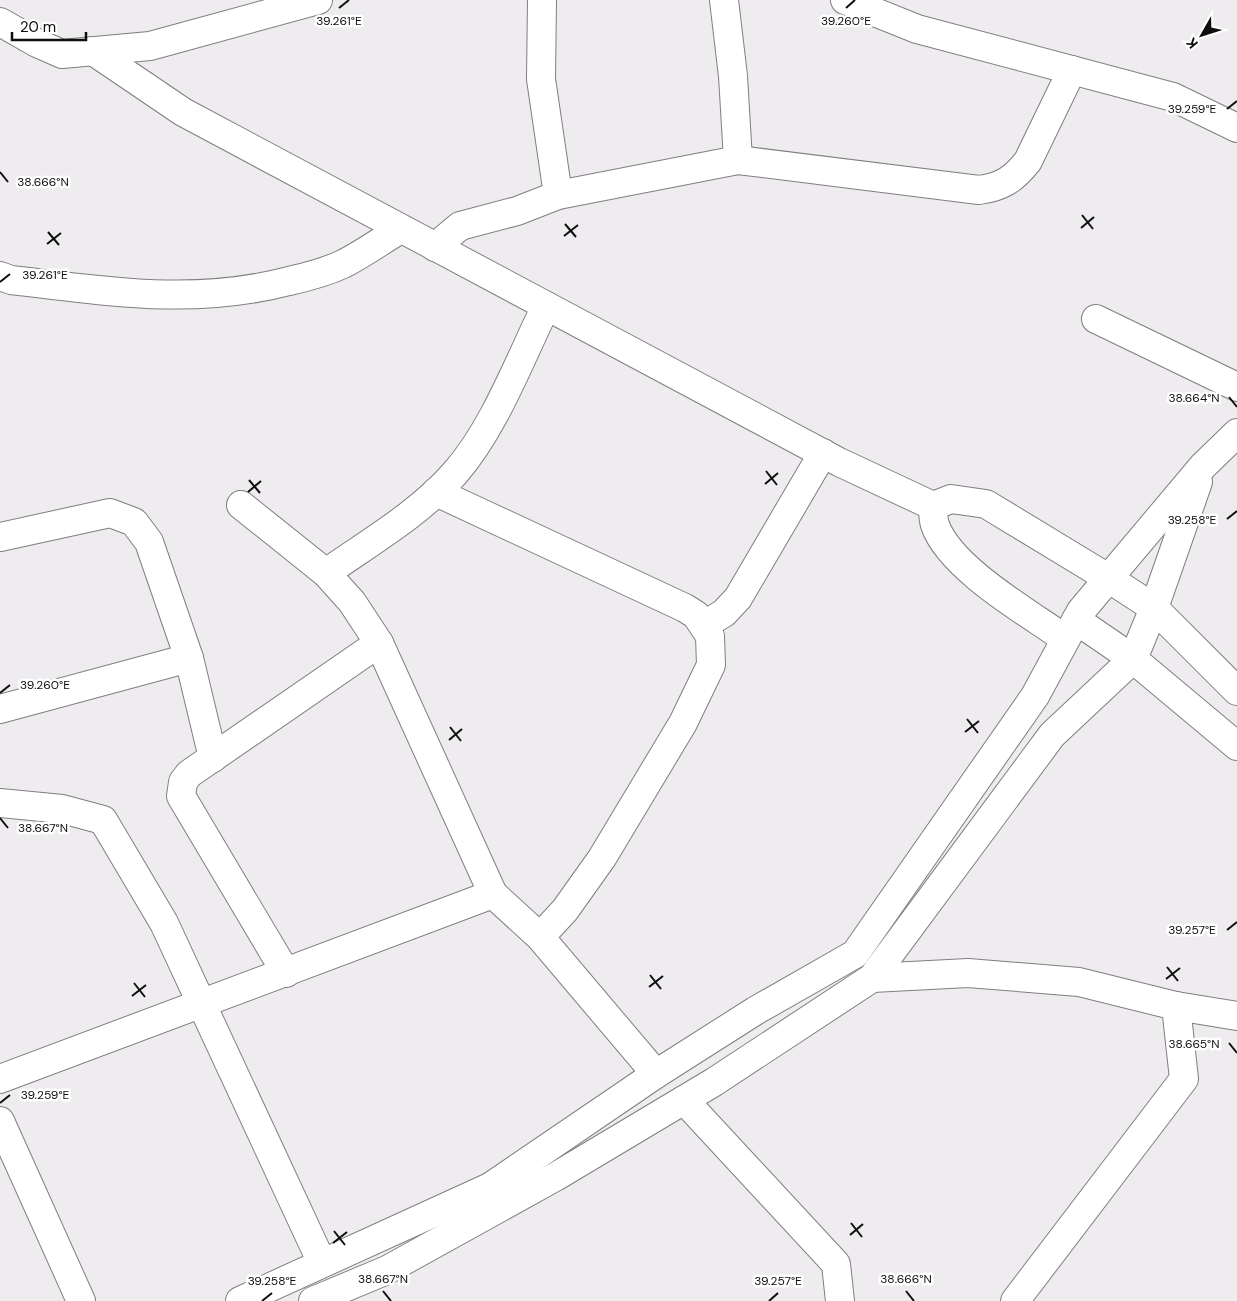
<svg xmlns="http://www.w3.org/2000/svg" width="1237" height="1301" font-family="'DM Sans',sans-serif">
  <style>
    .lines { fill: none; stroke-linecap: round; stroke-linejoin: round }
    .minor-casing { stroke: #807e80; stroke-width: 30 }
    .major-casing { stroke: #807e80; stroke-width: 30 }
    .minor { stroke: #fff; stroke-width: 28 }
    .major { stroke: #fff; stroke-width: 28 }
    .ticks { fill: none; stroke: #0f0e0f; stroke-width: 2 }
    .ticks-label { font-size: 12px; text-anchor: middle; fill: #0f0e0f; stroke: #fff; stroke-width: 5; stroke-linejoin: round; paint-order: stroke }
  </style>
  <rect width="100%" height="100%" fill="#eeecef"/>
  <g class="lines">
    <defs>
      <g id="minor">
        <path d="M542,0L541,79L558,195"/>
        <path d="M724,0L733,76L738,160"/>
        <path d="M845,0L917,29L1173,97L1237,128"/>
        <path d="M0,22L37,43L62,54L150,46L318,0"/>
        <path d="M93,51L183,112L839,462L933,506"/>
        <path d="M435,247L460,226L517,211L558,195L738,160L979,190C1002,187 1014,179 1028,161L1072,70"/>
        <path d="M0,276L11,280C107,291 193,306 289,281C307,277 326,272 343,264C363,254 382,240 401,229"/>
        <path d="M1096,319L1237,387"/>
        <path d="M436,492L685,608L696,615L710,636L711,665L683,723L602,858L565,910L540,937"/>
        <path d="M241,505L326,573L352,602L379,643L493,894L540,937L656,1074"/>
        <path d="M0,537L110,513L134,522L149,542L189,658L213,758"/>
        <path d="M326,573C370,542 419,514 455,473C494,429 520,359 546,306"/>
        <path d="M704,625L724,613L738,598L823,453"/>
        <path d="M1064,638C1027,612 950,568 935,525C933,519 933,512 933,506L951,499L986,504L1108,578"/>
        <path d="M0,709L189,658"/>
        <path d="M0,803L62,809L103,820L164,923L322,1263"/>
        <path d="M286,973L181,796L183,782L189,774L379,643"/>
        <path d="M872,978L968,973L1079,982L1176,1006L1237,1016"/>
        <path d="M0,1079L493,894"/>
        <path d="M684,1100L836,1264L840,1301"/>
        <path d="M0,1121L81,1301"/>
        <path d="M240,1301L490,1187L656,1074L755,1011L855,954L1035,696L1081,611L1203,466L1237,433"/>
        <path d="M313,1301L387,1270L555,1177L714,1082L872,978L1052,735L1133,659L1154,608L1198,482"/>
        <path d="M1015,1301L1184,1079L1176,1006"/>
      </g>
      <g id="major">
        <path d="M1108,578L1154,608L1237,691"/>
        <path d="M1076,620L1133,659L1237,746"/>
      </g>
    </defs>
    <use href="#minor" class="minor-casing"/>
    <use href="#major" class="major-casing"/>
    <use href="#minor" class="minor"/>
    <use href="#major" class="major"/>
  </g>
  <path class="ticks" d="M339,8L349,0M846,8L855,0M1227,109L1237,101M0,172L8,182M1082,215L1093,229M565,224L576,237M1081,228L1094,217M48,232L59,245M564,236L578,225M47,244L61,233M0,282L10,274M1229,397L1237,407M766,471L777,485M249,480L260,493M765,484L778,473M248,492L261,481M1227,519L1237,511M0,693L10,685M967,719L978,733M450,727L461,741M965,732L979,721M449,740L462,729M0,818L8,828M1227,930L1237,922M1167,967L1178,981M650,975L661,989M1166,979L1180,968M134,983L145,997M649,987L663,976M132,996L146,985M1229,1043L1237,1053M0,1103L10,1095M851,1223L862,1237M334,1231L345,1245M850,1235L863,1224M333,1243L347,1232M383,1291L391,1301M906,1291L914,1301M262,1301L272,1293M769,1301L778,1293"/>
  <g class="ticks-label">
    <text x="339" y="25">39.261°E</text>
    <text x="846" y="25">39.260°E</text>
    <text x="1192" y="113">39.259°E</text>
    <text x="43" y="186">38.666°N</text>
    <text x="45" y="279">39.261°E</text>
    <text x="1194" y="402">38.664°N</text>
    <text x="1192" y="524">39.258°E</text>
    <text x="45" y="689">39.260°E</text>
    <text x="43" y="832">38.667°N</text>
    <text x="1192" y="934">39.257°E</text>
    <text x="1194" y="1048">38.665°N</text>
    <text x="45" y="1099">39.259°E</text>
    <text x="383" y="1283">38.667°N</text>
    <text x="906" y="1283">38.666°N</text>
    <text x="272" y="1285">39.258°E</text>
    <text x="778" y="1285">39.257°E</text>
  </g>
  <g transform="translate(1202 35) rotate(231)" stroke="#ffffff" stroke-width="4" paint-order="stroke">
  <path d="M0-4L9 19L0 12L-9 19Z" fill="#0f0e0f"/>
  <text y="-8" font-size="14" font-weight="bold" text-anchor="middle" fill="#0f0e0f">K</text>
  </g>
  <path d="M12 32v8h74v-8" fill="none" stroke="#0f0e0f" stroke-width="2.5"/>
  <text x="20" y="32" font-size="15" fill="#0f0e0f" stroke="#ffffff" stroke-width="4" paint-order="stroke">20 m</text>
</svg>
